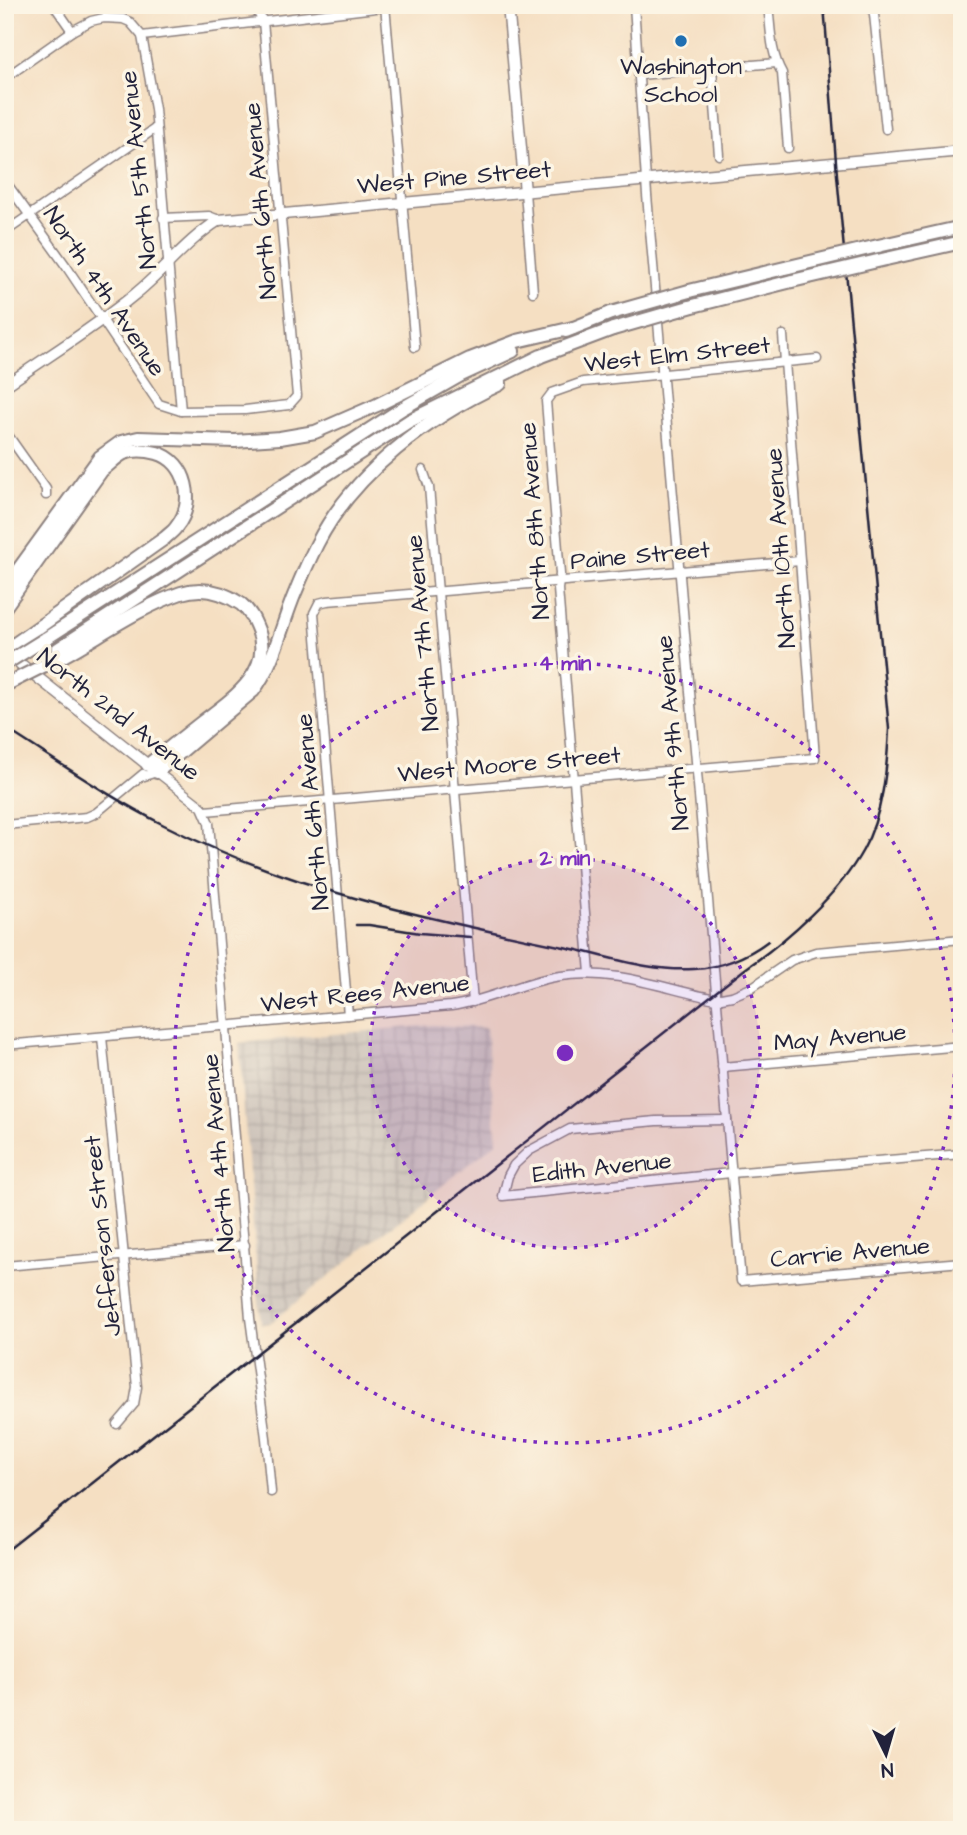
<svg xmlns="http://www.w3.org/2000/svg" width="967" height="1835" font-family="'Architects Daughter',sans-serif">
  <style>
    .industrial { fill: url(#industrial-grid) }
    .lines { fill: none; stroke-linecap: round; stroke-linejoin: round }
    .minor-casing { stroke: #8c807e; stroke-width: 11 }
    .major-casing { stroke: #8c807e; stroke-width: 13 }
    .highway-casing { stroke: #8c807e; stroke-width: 16 }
    .minor { stroke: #fff; stroke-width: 8 }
    .major { stroke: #fff; stroke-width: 10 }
    .highway { stroke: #fff; stroke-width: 12 }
    .rail { stroke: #22223b; stroke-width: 2.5 }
    .highway-bridge-casing { stroke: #8c807e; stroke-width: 16; stroke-linecap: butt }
    .highway-bridge { stroke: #fff; stroke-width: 12 }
    .ring { fill: none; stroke: #7b2cbf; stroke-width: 3.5; stroke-dasharray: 3.5 7 }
    .poi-dot { fill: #1f6fb2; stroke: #fcf5e5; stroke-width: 2.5 }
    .labels { text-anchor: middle; stroke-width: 7; stroke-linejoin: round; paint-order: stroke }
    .poi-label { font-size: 24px; fill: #22223b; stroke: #fcf5e5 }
    .street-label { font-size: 24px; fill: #22223b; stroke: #fcf5e5 }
    .centre { fill: #7b2cbf; stroke: #fcf5e5; stroke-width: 3.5 }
    .ring-label { font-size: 21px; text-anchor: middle; font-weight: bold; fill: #7b2cbf; stroke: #fcf5e5; stroke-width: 7; stroke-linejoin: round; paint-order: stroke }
  </style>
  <defs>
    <pattern id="industrial-grid" width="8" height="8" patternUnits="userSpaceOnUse" patternTransform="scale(1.75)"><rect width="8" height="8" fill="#ccc2b9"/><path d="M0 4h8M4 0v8" fill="none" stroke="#afa6a0"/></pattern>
  </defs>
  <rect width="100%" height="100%" fill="#fcf5e5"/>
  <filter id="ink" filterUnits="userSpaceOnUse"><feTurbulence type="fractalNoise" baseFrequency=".0143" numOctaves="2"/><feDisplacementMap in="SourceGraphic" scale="14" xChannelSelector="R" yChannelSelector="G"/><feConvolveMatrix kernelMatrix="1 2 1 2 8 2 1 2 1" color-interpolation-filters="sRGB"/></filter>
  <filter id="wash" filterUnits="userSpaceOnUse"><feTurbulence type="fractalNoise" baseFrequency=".00686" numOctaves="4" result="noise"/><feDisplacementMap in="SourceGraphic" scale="28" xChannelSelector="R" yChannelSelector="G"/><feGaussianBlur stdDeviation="1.57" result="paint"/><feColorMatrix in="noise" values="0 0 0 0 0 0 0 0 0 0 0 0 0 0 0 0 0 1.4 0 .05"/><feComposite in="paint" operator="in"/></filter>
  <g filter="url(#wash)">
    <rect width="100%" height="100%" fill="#f5dfc2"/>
    <path class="industrial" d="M433,1025L486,1028L497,1142L270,1323L261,1324L239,1043Z"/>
  </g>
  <g filter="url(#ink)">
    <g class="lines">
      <defs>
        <g id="minor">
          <path d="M54,5L72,31"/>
          <path d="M385,5L415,347"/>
          <path d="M634,5L647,195L741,1281L962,1262"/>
          <path d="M768,5C771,29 770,52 782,73L788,148"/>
          <path d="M873,5L886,129"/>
          <path d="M142,36L401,5"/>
          <path d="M712,69L719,155"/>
          <path d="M639,75L776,63"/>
          <path d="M5,78L72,31L91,21L104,18L123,19L130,22L142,36L155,109L181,411"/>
          <path d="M5,181L66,266L159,404L181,411L245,410L289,405L297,396L263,21L253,5"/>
          <path d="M525,192L533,292"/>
          <path d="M163,218L209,216L219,220"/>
          <path d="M5,232L156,128"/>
          <path d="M5,431L46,489V495"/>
          <path d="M423,470L429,487L473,1002"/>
          <path d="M141,777L157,772L202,807L209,823L250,1318L266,1438L271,1492"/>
          <path d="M205,811L815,758L783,335"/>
          <path d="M5,825L87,817L96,813L143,774"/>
          <path d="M590,973L558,589L560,574L546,401L552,393L583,382L817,359"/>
          <path d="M348,1015L314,613L319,603L327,601L800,561"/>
          <path d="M102,1037L137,1387L134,1404L117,1424"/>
          <path d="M5,1045L451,1006C489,1001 523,981 561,976C613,968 665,989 716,999L732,996L751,988L792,960L816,952L962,939"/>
          <path d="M722,1067L962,1046"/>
          <path d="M727,1120L656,1121L570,1129L529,1151L514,1165L508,1176L503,1196L731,1173L962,1154"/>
          <path d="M5,1266L245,1245"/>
        </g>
        <g id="major">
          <path d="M508,5L525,192"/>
          <path d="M5,386C48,356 94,328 134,295C164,271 186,241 219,220L962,151"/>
          <path d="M8,654L153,769"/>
        </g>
        <g id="highway">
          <path d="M878,246L962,227"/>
          <path d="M886,259L962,242"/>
          <path d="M689,291L789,267"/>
          <path d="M693,306L792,281"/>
          <path d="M566,331L611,313"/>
          <path d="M5,588L100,457L121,442L138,438L235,441L280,438L315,432L377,405L470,359L517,341L573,328"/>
          <path d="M5,607L102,470C109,465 116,457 124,453C135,449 146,450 157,453C187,461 196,503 177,526C174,531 169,534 165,538L5,651"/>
          <path d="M45,639L403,408L461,375L513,351"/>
          <path d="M58,649L409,421L541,356L613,329"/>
          <path d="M63,656C101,635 140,607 181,593C203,586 222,591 241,604C250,611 254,620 258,630C274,672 231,700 202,722C184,736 166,751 148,765"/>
          <path d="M157,772L253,691C275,662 281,626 295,593C302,576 309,560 317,544C353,473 430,416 500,384"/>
        </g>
      </defs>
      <use href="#minor" class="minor-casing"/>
      <use href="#major" class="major-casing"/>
      <use href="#highway" class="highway-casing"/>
      <use href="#minor" class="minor"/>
      <use href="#major" class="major"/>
      <use href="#highway" class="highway"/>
      <g class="rail">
        <path d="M5,728C57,761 110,798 164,825C290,889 427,919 564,947C607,956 650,972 694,969C720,968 747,957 768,941"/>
        <path d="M356,925H369L420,933L470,937"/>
        <path d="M5,1552L745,969C787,940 839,894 863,850C883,814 887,769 889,729L837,175L824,5"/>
      </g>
      <defs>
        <g id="highway-bridge">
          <path d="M789,267L878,246"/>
          <path d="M792,281L886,259"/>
          <path d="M611,313L689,291"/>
          <path d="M613,329L693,306"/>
          <path d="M5,664L45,639"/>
          <path d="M5,685L63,656"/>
        </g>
      </defs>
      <use href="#highway-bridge" class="highway-bridge-casing"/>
      <use href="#highway-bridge" class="highway-bridge"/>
    </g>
  </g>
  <circle cx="565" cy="1053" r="195" fill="#7b2cbf" fill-opacity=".12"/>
  <g class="ring">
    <circle cx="565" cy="1053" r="195"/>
    <circle cx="565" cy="1053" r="390"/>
  </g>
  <circle class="poi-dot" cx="681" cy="41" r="7"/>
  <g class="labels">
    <g class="poi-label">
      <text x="681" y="74">Washington<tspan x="681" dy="28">School</tspan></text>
    </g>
    <g class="street-label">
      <text transform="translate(138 170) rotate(-96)" y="8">North 5th Avenue</text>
      <text transform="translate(454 177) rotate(-5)" y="8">West Pine Street</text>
      <text transform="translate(260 201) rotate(-95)" y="8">North 6th Avenue</text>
      <text transform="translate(105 291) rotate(56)" y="8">North 4th Avenue</text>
      <text transform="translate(677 354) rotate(-6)" y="8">West Elm Street</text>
      <text transform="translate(534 521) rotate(-94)" y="8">North 8th Avenue</text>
      <text transform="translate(780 548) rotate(-94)" y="8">North 10th Avenue</text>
      <text transform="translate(640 555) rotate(-5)" y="8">Paine Street</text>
      <text transform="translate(422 633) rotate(-95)" y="8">North 7th Avenue</text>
      <text transform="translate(119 714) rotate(38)" y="8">North 2nd Avenue</text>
      <text transform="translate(672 733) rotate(-95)" y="8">North 9th Avenue</text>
      <text transform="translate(509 764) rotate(-5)" y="8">West Moore Street</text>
      <text transform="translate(312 812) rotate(-95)" y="8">North 6th Avenue</text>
      <text transform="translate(365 993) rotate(-6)" y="8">West Rees Avenue</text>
      <text transform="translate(840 1037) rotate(-5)" y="8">May Avenue</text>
      <text transform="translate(218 1153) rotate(-95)" y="8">North 4th Avenue</text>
      <text transform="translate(602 1167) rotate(-6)" y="8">Edith Avenue</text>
      <text transform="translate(102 1236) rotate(-96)" y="8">Jefferson Street</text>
      <text transform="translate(850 1252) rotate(-5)" y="8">Carrie Avenue</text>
    </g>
  </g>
  <circle cx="565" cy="1053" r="10" class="centre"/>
  <g class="ring-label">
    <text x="565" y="670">4 min</text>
    <text x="565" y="865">2 min</text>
  </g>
  <rect width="967" height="1835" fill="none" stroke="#fcf5e5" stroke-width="28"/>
  <g transform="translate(886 1754) rotate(175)" stroke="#fcf5e5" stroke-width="5" paint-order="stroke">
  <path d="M0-5L12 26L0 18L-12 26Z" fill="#22223b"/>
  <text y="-10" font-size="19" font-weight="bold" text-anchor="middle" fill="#22223b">N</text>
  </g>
</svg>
